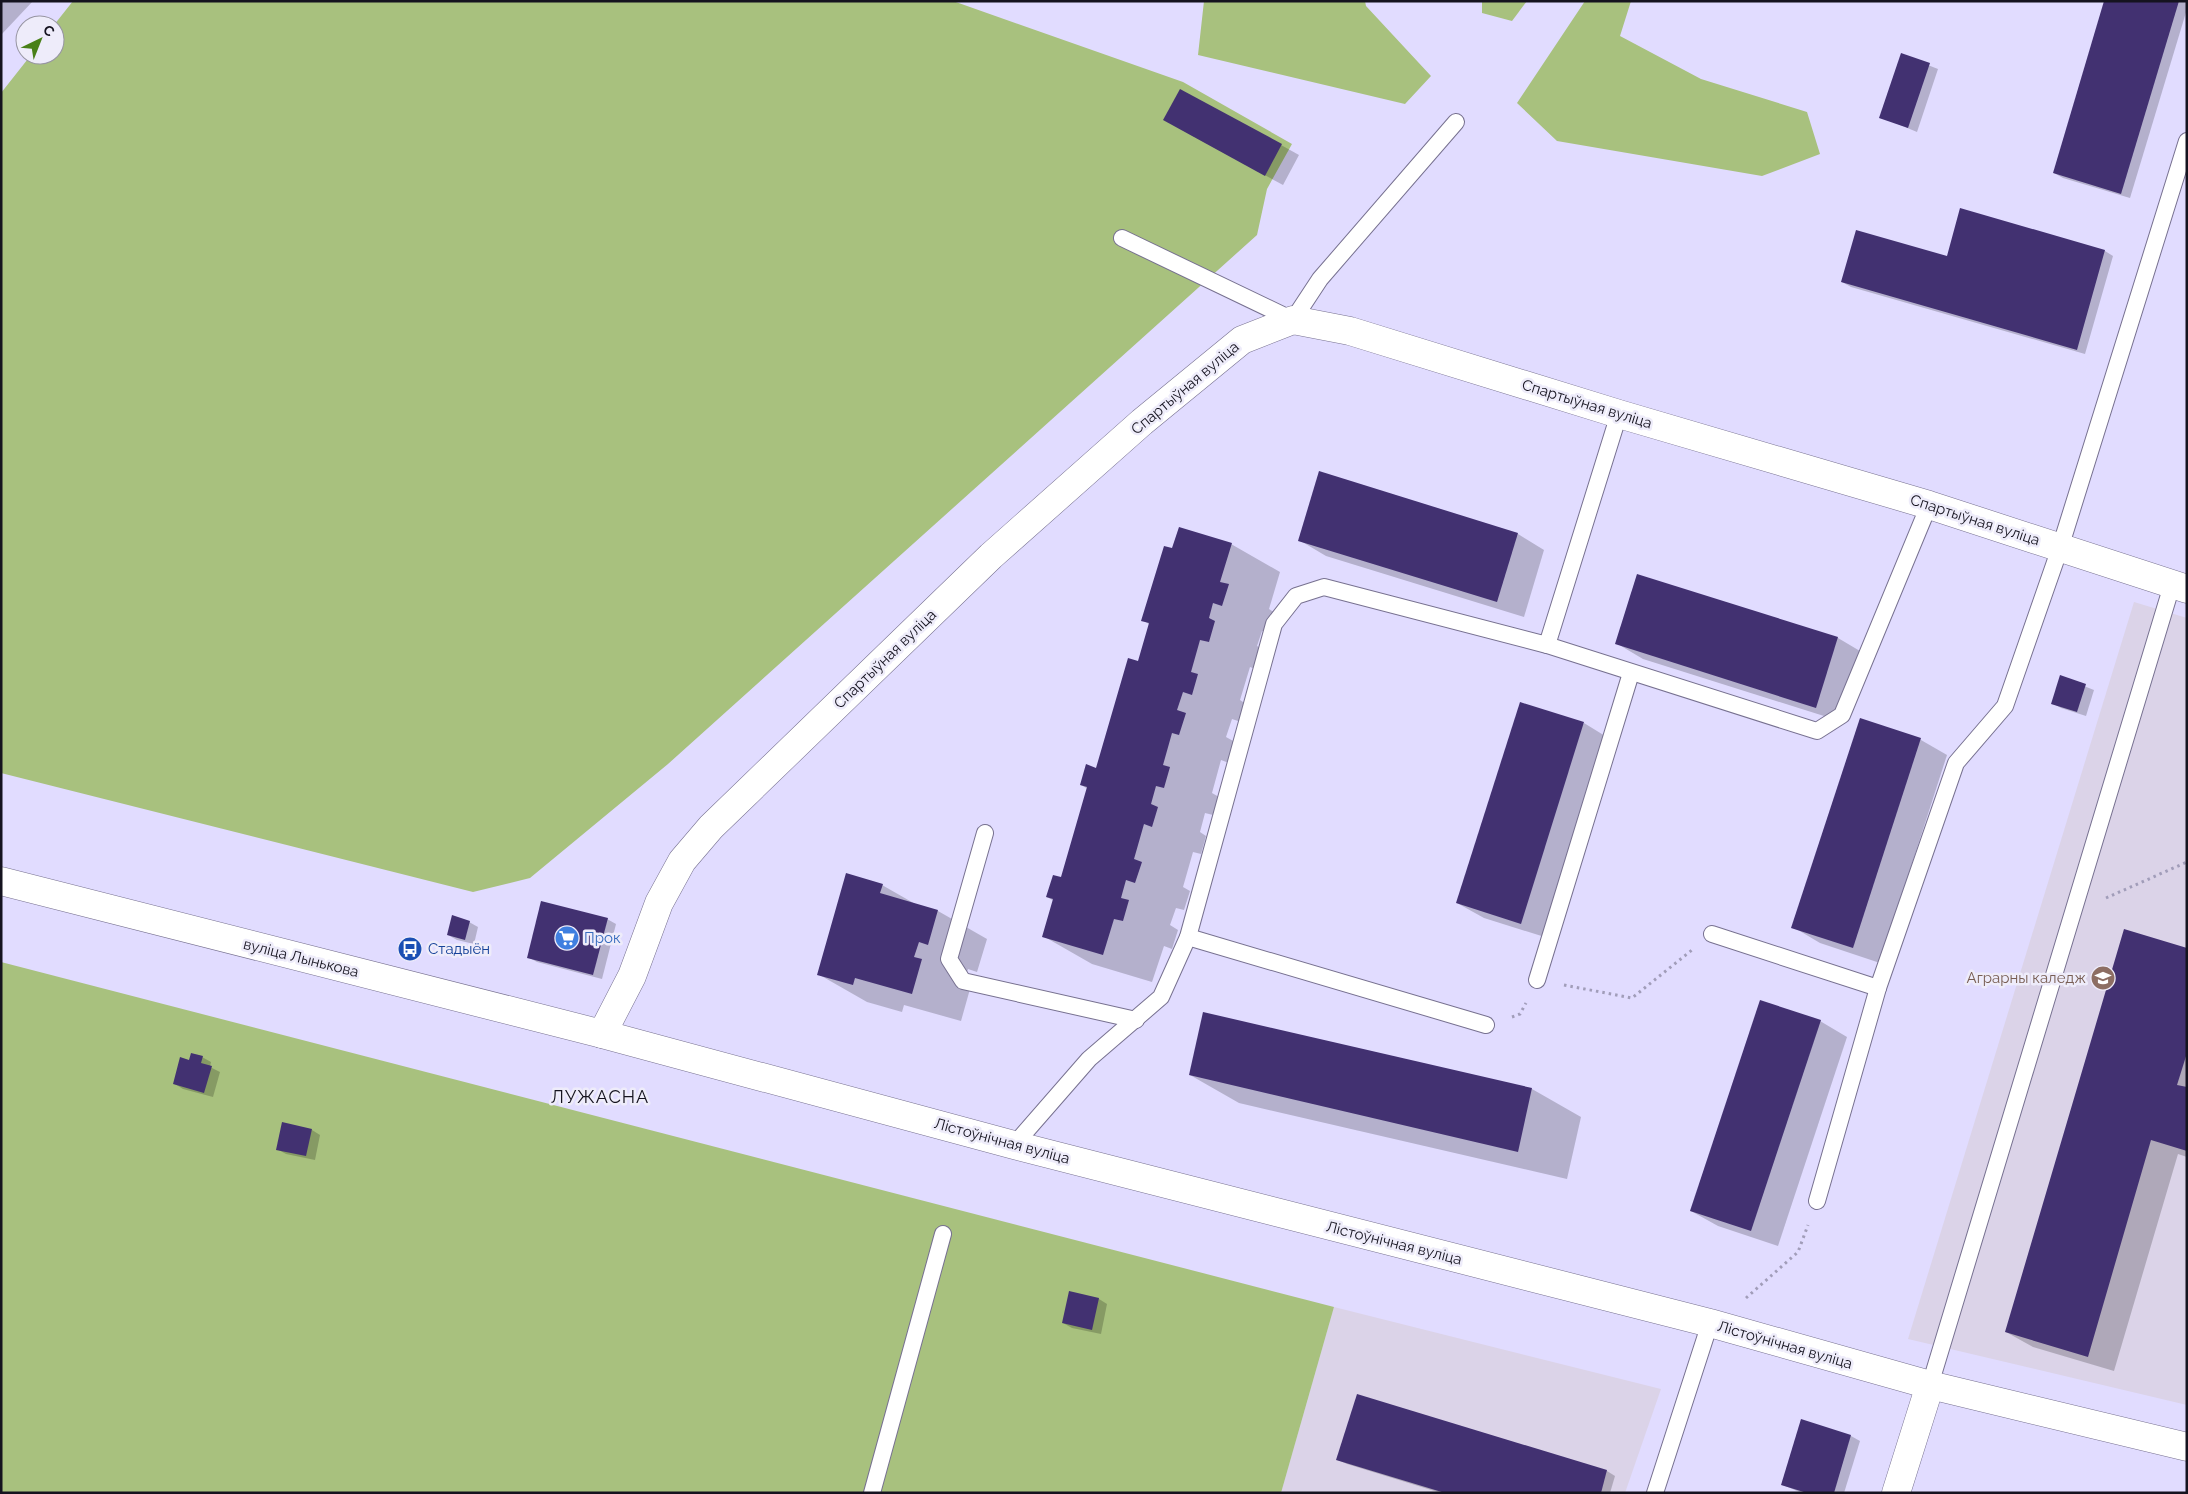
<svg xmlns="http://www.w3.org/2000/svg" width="2188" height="1494" font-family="Raleway,sans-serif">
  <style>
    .education { fill: #dbd3e8 }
    .green { fill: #a8c17e }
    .shadow { fill: #0003 }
    .building { fill: #423171 }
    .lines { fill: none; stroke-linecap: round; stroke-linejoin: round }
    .lane-casing { stroke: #777190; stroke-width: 18 }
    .street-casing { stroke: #777190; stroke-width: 29 }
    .secondary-casing { stroke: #777190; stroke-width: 29 }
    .path { stroke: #a19db9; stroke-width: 3; stroke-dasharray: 2.5 4; stroke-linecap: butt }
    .lane { stroke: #fff; stroke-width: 16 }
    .street { stroke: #fff; stroke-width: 28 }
    .secondary { stroke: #fff; stroke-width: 28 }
    .labels { text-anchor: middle; stroke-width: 5; stroke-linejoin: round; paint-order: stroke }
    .street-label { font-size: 15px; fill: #15131f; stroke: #eeecfa }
    .shop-label { font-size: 15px; fill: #366cbe; stroke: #eeecfa; text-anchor: start }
    .transit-label { font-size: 15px; fill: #164399; stroke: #eeecfa; text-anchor: start }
    .education-label { font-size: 15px; fill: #785e54; stroke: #eeecfa; text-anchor: end }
    .quarter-label { font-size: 18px; letter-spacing: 1px; fill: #15131f; stroke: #eeecfa }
  </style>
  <rect width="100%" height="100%" fill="#e1dcff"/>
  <g class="education">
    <path d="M2134,602L2187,618V1405L1908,1339Z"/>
    <path d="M1334,1307L1661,1389L1625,1493H1281Z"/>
  </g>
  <g class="green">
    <path d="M73,1H953L1183,82L1292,144L1267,189L1257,235L668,764L530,878L473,892L1,773V93L31,55H55L54,25Z"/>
    <path d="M1204,1H1365L1366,6L1431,76L1405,104L1198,55Z"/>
    <path d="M1482,1H1527L1512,21L1482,13Z"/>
    <path d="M1585,1H1631L1620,36L1701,79L1807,112L1820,154L1762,176L1557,141L1517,103Z"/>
    <path d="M1,962L1334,1307L1281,1493H1Z"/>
  </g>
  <g class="shadow">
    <path d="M1,1H33L1,35Z"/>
    <path d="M2106,1H2187V9L2130,198L2063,178L2054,173Z"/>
    <path d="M1902,55L1938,69L1917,132L1881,117Z"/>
    <path d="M1182,130L1281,145L1299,155L1283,185Z"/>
    <path d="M1961,210L2105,251L2113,256L2085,354L1851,287L1842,282L1948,257Z"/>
    <path d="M1320,473L1518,534L1544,550L1524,617L1326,556L1299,540Z"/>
    <path d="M1231,544L1280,572L1269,609L1277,614L1271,633L1262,631L1257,646L1264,650L1258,670L1250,667L1240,700L1246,704L1241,722L1232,719L1226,737L1235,742L1229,763L1221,760L1212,793L1219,797L1213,815L1205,813L1200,832L1206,836L1201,854L1193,852L1183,887L1190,891L1184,910L1176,908L1170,925L1178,930L1172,949L1164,946L1152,982L1092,964L1043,936L1054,901L1047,897L1061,879L1088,789L1081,785L1096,769L1139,662L1150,625L1143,620L1173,550Z"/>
    <path d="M1637,575L1838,638L1865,654L1843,722L1643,659L1616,643Z"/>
    <path d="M2061,677L2094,690L2086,716L2061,708L2052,703Z"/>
    <path d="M1860,720L1921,740L1947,755L1880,963L1820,943L1793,927Z"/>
    <path d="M1584,723L1610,739L1548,938L1484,918L1457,903Z"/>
    <path d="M882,885L917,905L938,911L987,939L977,972L968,969L963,985L970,989L961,1021L904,1005L902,1012L867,1002L818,974Z"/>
    <path d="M607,919L616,924L602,979L537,962L528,957Z"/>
    <path d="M469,922L478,927L474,944L457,940L448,935Z"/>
    <path d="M2187,949V1157L2178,1154L2114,1371L2033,1347L2006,1332Z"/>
    <path d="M1204,1013L1532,1089L1581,1117L1567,1179L1239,1103L1190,1075Z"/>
    <path d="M1820,1021L1847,1037L1778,1246L1718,1226L1691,1211Z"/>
    <path d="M202,1057L211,1062L210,1067L220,1072L213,1097L183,1089L175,1084L190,1062Z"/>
    <path d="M312,1130L320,1135L315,1160L286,1154L277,1149Z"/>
    <path d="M1070,1293L1099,1299L1107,1304L1101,1334L1072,1328L1063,1323Z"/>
    <path d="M1357,1396L1607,1471L1615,1476L1610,1493H1441L1347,1464L1338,1460Z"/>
    <path d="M1802,1421L1851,1436L1860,1441L1844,1493H1802L1783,1485Z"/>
  </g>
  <g class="building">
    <path d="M2104,1H2179L2121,194L2053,173Z"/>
    <path d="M1901,53L1930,63L1908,128L1879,118Z"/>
    <path d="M1180,89L1282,144L1265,176L1163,120Z"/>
    <path d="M1960,208L2105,250L2077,350L1841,282L1856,230L1947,256Z"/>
    <path d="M1319,471L1518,533L1497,602L1298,541Z"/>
    <path d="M1179,527L1232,543L1220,582L1229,584L1222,606L1213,603L1209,618L1215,621L1209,642L1200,640L1191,672L1198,674L1192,695L1183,692L1177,710L1186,713L1179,735L1172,733L1163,765L1170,767L1164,788L1156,786L1151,804L1158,807L1152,827L1144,824L1134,859L1142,862L1135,883L1126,880L1121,898L1129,900L1123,921L1114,919L1103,955L1042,937L1053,899L1046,897L1053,875L1061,877L1087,787L1080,785L1086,764L1096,768L1128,658L1138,661L1149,623L1141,621L1164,546L1172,548Z"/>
    <path d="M1637,574L1838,637L1816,708L1615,644Z"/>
    <path d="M2060,675L2086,684L2077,712L2051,704Z"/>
    <path d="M1520,702L1584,722L1521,924L1456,903Z"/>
    <path d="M1860,718L1921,738L1853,948L1791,928Z"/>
    <path d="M846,873L883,884L880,893L938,910L928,945L919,942L914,957L922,959L912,994L855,978L853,985L817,975Z"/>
    <path d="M541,901L608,918L593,975L527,958Z"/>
    <path d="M452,915L470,921L465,940L447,935Z"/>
    <path d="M2124,929L2187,948V1053L2177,1085L2187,1087V1151L2151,1140L2088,1357L2005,1332Z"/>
    <path d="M1760,1000L1821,1020L1751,1231L1690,1211Z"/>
    <path d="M1203,1012L1532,1088L1518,1152L1189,1075Z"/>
    <path d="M191,1053L203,1056L201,1063L212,1066L204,1093L173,1084L180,1057L189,1060Z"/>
    <path d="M282,1122L312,1129L306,1156L276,1150Z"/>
    <path d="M1069,1291L1099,1298L1092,1330L1062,1323Z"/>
    <path d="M1357,1394L1607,1470L1601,1493H1445L1336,1460Z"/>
    <path d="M1801,1419L1851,1435L1834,1493H1807L1781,1485Z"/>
  </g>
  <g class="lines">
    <defs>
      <g id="lane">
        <path d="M1122,238L1293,320L1320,279L1456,122"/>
        <path d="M1547,645L1817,731L1842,715L1929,505"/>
        <path d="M985,833L949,959L963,981L1136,1020"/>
        <path d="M1712,934L1878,988"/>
        <path d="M1188,937L1486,1025"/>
        <path d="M1537,980L1631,673"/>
        <path d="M1014,1145L1089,1059L1161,997L1188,937L1274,624L1296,596L1324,587L1547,645L1619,414"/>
        <path d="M1817,1201L1878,988L1956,763L2005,706L2060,548L2187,141"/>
        <path d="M1930,1385L2172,585"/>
        <path d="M872,1493L943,1234"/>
        <path d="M1655,1493L1710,1323"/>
      </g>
      <g id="street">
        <path d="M602,1034L1014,1145L1710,1323L1930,1385L2187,1447"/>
        <path d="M1896,1493L1930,1385"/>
      </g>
      <path id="secondary" d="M1,881L602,1034L632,976L659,903L682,861L711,827L991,556L1142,422L1242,340L1293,320L1350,331L1619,414L1929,505L2187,589"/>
    </defs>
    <use href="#lane" class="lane-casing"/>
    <use href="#street" class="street-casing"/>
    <use href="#secondary" class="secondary-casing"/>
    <g class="path">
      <path d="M2106,898L2187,862"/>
      <path d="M1564,985L1632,998L1692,950"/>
      <path d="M1512,1017L1520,1014L1526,1003"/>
      <path d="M1746,1298L1798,1252L1808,1225"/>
    </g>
    <use href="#lane" class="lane"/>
    <use href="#street" class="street"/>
    <use href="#secondary" class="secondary"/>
  </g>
  <defs>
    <symbol id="supermarket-disc" viewBox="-11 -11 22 22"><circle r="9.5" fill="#3f7fe0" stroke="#eeecfa"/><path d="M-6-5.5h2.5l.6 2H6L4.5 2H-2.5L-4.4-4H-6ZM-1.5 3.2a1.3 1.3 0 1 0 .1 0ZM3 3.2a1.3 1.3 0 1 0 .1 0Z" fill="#fff"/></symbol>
    <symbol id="bus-disc" viewBox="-11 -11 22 22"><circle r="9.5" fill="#1a4fb4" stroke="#eeecfa"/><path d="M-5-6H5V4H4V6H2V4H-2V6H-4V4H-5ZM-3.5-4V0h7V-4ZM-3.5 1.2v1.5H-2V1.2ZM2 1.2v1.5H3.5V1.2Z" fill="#fff"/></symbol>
    <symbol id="university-disc" viewBox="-11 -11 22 22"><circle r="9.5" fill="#8d6e63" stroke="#eeecfa"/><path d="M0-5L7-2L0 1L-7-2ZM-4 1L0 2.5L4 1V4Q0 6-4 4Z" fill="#fff"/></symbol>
  </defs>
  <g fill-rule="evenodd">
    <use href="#supermarket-disc" x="553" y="924" width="28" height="28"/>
    <use href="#bus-disc" x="396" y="935" width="28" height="28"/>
    <use href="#university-disc" x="2089" y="964" width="28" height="28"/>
  </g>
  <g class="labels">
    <g class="street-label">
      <text transform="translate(1185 388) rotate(-40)" y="5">Спартыўная вуліца</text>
      <text transform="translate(1587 404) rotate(17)" y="5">Спартыўная вуліца</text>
      <text transform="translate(1975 520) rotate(18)" y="5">Спартыўная вуліца</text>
      <text transform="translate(885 659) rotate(-44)" y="5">Спартыўная вуліца</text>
      <text transform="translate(301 958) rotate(14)" y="5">вуліца Лынькова</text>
      <text transform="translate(1002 1141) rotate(15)" y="5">Лістоўнічная вуліца</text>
      <text transform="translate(1394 1243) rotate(14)" y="5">Лістоўнічная вуліца</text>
      <text transform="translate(1785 1345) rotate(16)" y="5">Лістоўнічная вуліца</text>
    </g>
    <g class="shop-label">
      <text x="584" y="943">Прок</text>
    </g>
    <g class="transit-label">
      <text x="428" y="954">Стадыён</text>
    </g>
    <g class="education-label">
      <text x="2086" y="983">Аграрны каледж</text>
    </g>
    <g class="quarter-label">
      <text x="600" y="1103">ЛУЖАСНА</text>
    </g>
  </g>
  <rect width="2188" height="1494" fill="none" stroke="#15131f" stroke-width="5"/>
  <g transform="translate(40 40) rotate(43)"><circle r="24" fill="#eeecfa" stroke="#9795a2"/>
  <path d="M0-4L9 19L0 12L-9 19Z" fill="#498018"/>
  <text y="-8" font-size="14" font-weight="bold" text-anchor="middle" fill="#15131f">С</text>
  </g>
</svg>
